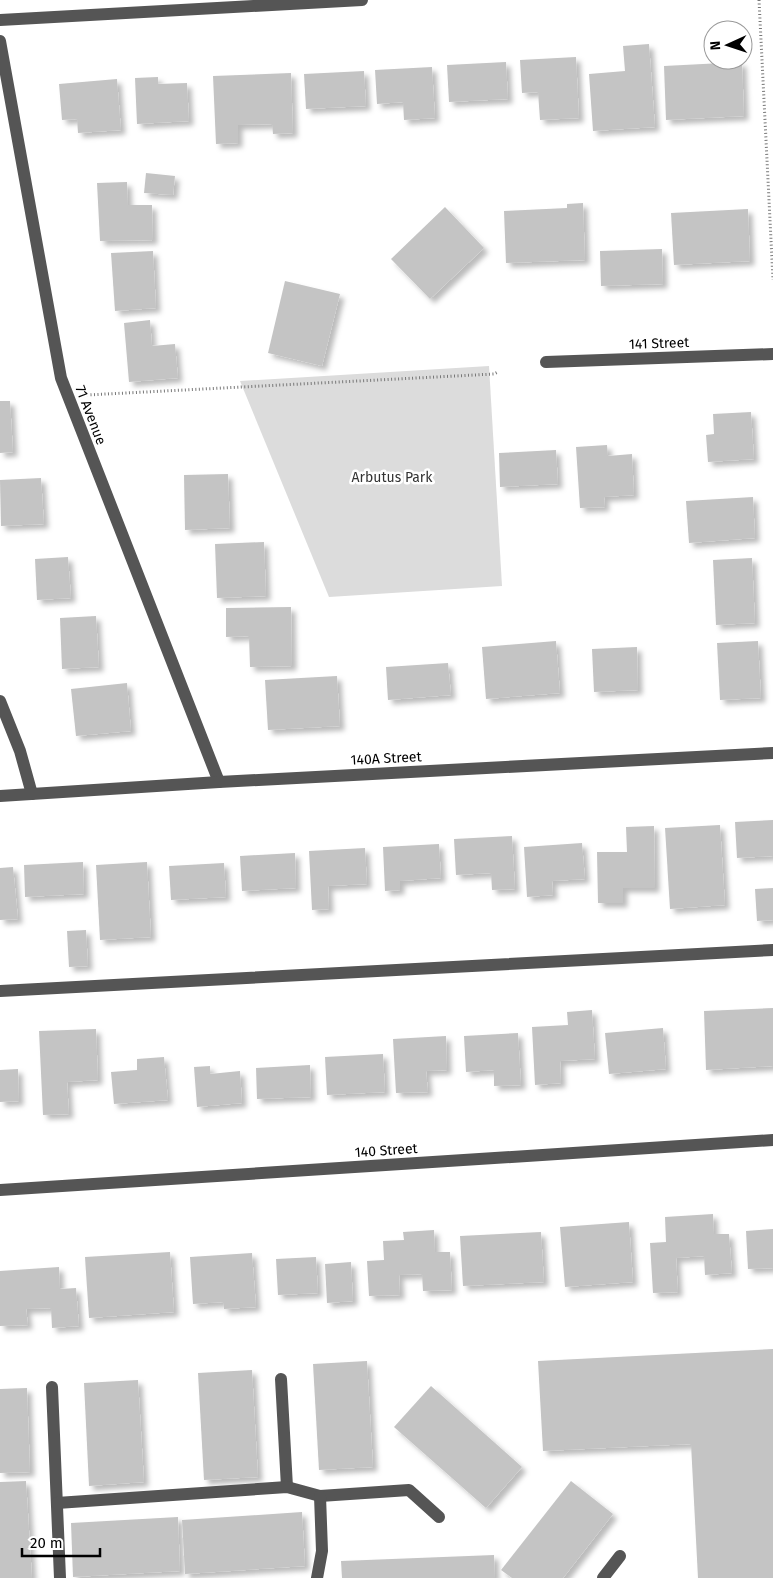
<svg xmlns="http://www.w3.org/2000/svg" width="773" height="1578" font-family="'Fira Sans',sans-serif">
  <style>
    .green { fill: #dcdcdc }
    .building { fill: #c4c4c4; filter: url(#shadow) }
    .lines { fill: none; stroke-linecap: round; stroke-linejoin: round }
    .path { stroke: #777; stroke-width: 3; stroke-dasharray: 1 2.5; stroke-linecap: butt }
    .minor { stroke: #555; stroke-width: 12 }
    .labels { text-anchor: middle; stroke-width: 5; stroke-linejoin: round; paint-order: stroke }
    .street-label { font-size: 14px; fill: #000; stroke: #fff }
    .park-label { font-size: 14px; fill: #333; stroke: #fff }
  </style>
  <defs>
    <filter id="shadow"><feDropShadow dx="4.5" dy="4.5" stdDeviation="2.5" flood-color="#0004"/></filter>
  </defs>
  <rect width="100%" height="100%" fill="#fff"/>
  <path class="green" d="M489,366L502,586L329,597L240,381Z"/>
  <g class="building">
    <path d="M649,44L655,127L593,131L589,74L625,71L623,46Z"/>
    <path d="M576,57L579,118L540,120L538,92L522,93L520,60Z"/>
    <path d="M506,62L508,99L449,102L447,65Z"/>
    <path d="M742,62L744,116L666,120L664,66Z"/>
    <path d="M432,67L435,118L404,120L403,102L377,104L375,70Z"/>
    <path d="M364,71L366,106L306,109L304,74Z"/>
    <path d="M291,73L293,133L273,134L272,124L238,125V143L216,144L213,76Z"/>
    <path d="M158,77V84L187,83L189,121L137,124L135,78Z"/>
    <path d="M117,79L121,130L78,133L77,119L62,120L59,84Z"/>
    <path d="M146,173L175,176L173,195L144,193Z"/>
    <path d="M127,182L128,205H152L153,240L100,241L97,183Z"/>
    <path d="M583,203L585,260L506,263L504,211L567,208V204Z"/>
    <path d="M445,207L484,248L430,299L391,259Z"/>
    <path d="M748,209L750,261L674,265L671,213Z"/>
    <path d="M662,249L663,284L601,286L600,251Z"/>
    <path d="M153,251L156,308L115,311L111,253Z"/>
    <path d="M285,281L340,294L322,366L268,353Z"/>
    <path d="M150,320L152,346L175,344L178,378L129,382L124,323Z"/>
    <path d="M0,401H10L13,452L0,453Z"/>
    <path d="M751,412L754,459L708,462L706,435L714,434L713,414Z"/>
    <path d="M607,445L608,456L632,454L634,495L604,497L605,507L580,508L576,447Z"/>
    <path d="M556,450L558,484L500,487L499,453Z"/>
    <path d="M228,474L230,528L185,530L184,475Z"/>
    <path d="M41,478L44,524L1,526L0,480Z"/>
    <path d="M753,497L755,538L689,543L686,501Z"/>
    <path d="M264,542L266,596L217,598L215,544Z"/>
    <path d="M68,557L71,598L37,600L35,559Z"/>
    <path d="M752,558L755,623L716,625L713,560Z"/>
    <path d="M291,607L292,666L250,667L249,636L226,637V608Z"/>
    <path d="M96,616L99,667L62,669L60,618Z"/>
    <path d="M556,641L560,693L486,699L482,647Z"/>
    <path d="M758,641L761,698L720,700L717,643Z"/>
    <path d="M637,647L638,690L594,692L592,649Z"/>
    <path d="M448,663L451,695L388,700L386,667Z"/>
    <path d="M337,676L340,726L268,730L265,680Z"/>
    <path d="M127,683L131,731L76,736L71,689Z"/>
    <path d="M773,820V856L737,858L735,822Z"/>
    <path d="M720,825L725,905L670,909L665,828Z"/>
    <path d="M654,826L655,888H623V903H598L597,852H627L626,827Z"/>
    <path d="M512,836L515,889L492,890L491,873L456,875L454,839Z"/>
    <path d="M582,843L585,879L552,881L553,895L527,897L524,847Z"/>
    <path d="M439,844L441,878L400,881V890L385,891L383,847Z"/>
    <path d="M365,848L367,884L328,886L329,909L312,910L309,851Z"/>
    <path d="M295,853L296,888L242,891L240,856Z"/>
    <path d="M83,862L84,894L25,897L24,865Z"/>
    <path d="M147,862L151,937L100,940L96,865Z"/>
    <path d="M224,863L226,897L171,900L169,866Z"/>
    <path d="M13,867L18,919L0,920V868Z"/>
    <path d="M773,888V920L757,921L755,889Z"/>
    <path d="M86,930L88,966L69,967L67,931Z"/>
    <path d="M773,1008V1066L706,1070L704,1011Z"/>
    <path d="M592,1010L595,1059L560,1061L561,1083L535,1085L532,1027L568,1025L567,1012Z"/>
    <path d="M663,1028L666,1069L609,1074L605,1033Z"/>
    <path d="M96,1029L98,1080L67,1082L69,1114L43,1115L39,1031Z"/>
    <path d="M518,1033L521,1085L494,1086V1070L466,1072L464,1036Z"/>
    <path d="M446,1036L447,1070L426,1071L428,1092L396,1093L393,1039Z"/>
    <path d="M383,1054L385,1092L327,1095L325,1057Z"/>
    <path d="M164,1057L168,1100L114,1104L111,1072L137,1070V1059Z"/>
    <path d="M310,1065L311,1097L257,1099L256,1068Z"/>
    <path d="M210,1066V1074L240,1071L242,1103L197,1107L194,1067Z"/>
    <path d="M18,1069L19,1101L0,1102V1070Z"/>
    <path d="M713,1214L714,1234H729L732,1273L705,1275L704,1256L676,1258L678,1292L653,1293L650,1243L666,1242L665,1217Z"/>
    <path d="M629,1222L633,1282L565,1287L560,1227Z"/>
    <path d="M773,1229V1268L748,1269L746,1231Z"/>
    <path d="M434,1230L435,1252H450L452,1290L423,1291L422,1274L399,1275L400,1295L369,1296L367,1261L384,1260L383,1241L404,1240L403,1232Z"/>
    <path d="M541,1232L544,1282L463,1286L460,1236Z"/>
    <path d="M170,1252L174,1312L89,1318L85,1257Z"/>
    <path d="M252,1253L256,1307L224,1309L223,1302L193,1304L190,1257Z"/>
    <path d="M316,1257L318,1293L278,1295L276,1259Z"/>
    <path d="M351,1262L353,1301L327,1303L325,1264Z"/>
    <path d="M59,1267L60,1289L76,1288L79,1326L52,1328L51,1308L26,1309L28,1325L0,1326V1271Z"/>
    <path d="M773,1349V1578H698L691,1444L543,1451L538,1361Z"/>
    <path d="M367,1361L373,1467L319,1470L313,1364Z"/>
    <path d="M252,1370L258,1477L204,1480L198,1373Z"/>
    <path d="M138,1380L144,1482L89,1486L84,1383Z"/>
    <path d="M431,1386L522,1467L486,1508L394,1427Z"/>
    <path d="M27,1388L30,1472L0,1473V1389Z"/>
    <path d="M26,1481L32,1578H0V1482Z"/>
    <path d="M571,1481L613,1514L563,1578H512L501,1570Z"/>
    <path d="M302,1512L305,1566L185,1574L182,1520Z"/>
    <path d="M178,1517L180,1571L73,1577L71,1523Z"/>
    <path d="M494,1555L495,1578H342L341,1561Z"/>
  </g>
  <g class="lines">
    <g class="path">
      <path d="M759,0L773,280"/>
      <path d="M87,395L494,374L498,372"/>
    </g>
    <g class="minor">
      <path d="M0,20L362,0"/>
      <path d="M0,41L61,378L219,782"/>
      <path d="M546,362L773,354"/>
      <path d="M0,701L20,751L32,794"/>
      <path d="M0,796L219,782L773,753"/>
      <path d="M0,991L773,950"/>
      <path d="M0,1190L773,1140"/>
      <path d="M281,1379L287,1487"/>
      <path d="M52,1387L60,1578"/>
      <path d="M57,1503L287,1487L320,1496L409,1490L439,1517"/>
      <path d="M317,1578L322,1551L320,1496"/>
      <path d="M603,1578L620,1556"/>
    </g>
  </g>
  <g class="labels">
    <g class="street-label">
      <text transform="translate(659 343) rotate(-2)" y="5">141 Street</text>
      <text transform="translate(91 415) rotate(69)" y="5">71 Avenue</text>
      <text transform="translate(386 758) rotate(-3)" y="5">140A Street</text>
      <text transform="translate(386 1150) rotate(-4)" y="5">140 Street</text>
    </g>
    <g class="park-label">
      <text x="392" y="482">Arbutus Park</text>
    </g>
  </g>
  <g transform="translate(728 45) rotate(267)"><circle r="24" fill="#ffffff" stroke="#999999"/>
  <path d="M0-4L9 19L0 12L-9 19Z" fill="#000000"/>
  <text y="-8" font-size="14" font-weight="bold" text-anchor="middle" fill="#000000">N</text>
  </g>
  <path d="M22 1548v8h78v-8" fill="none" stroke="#000000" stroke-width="2.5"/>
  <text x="30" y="1548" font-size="15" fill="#000000" stroke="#ffffff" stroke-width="4" paint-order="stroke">20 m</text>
</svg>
